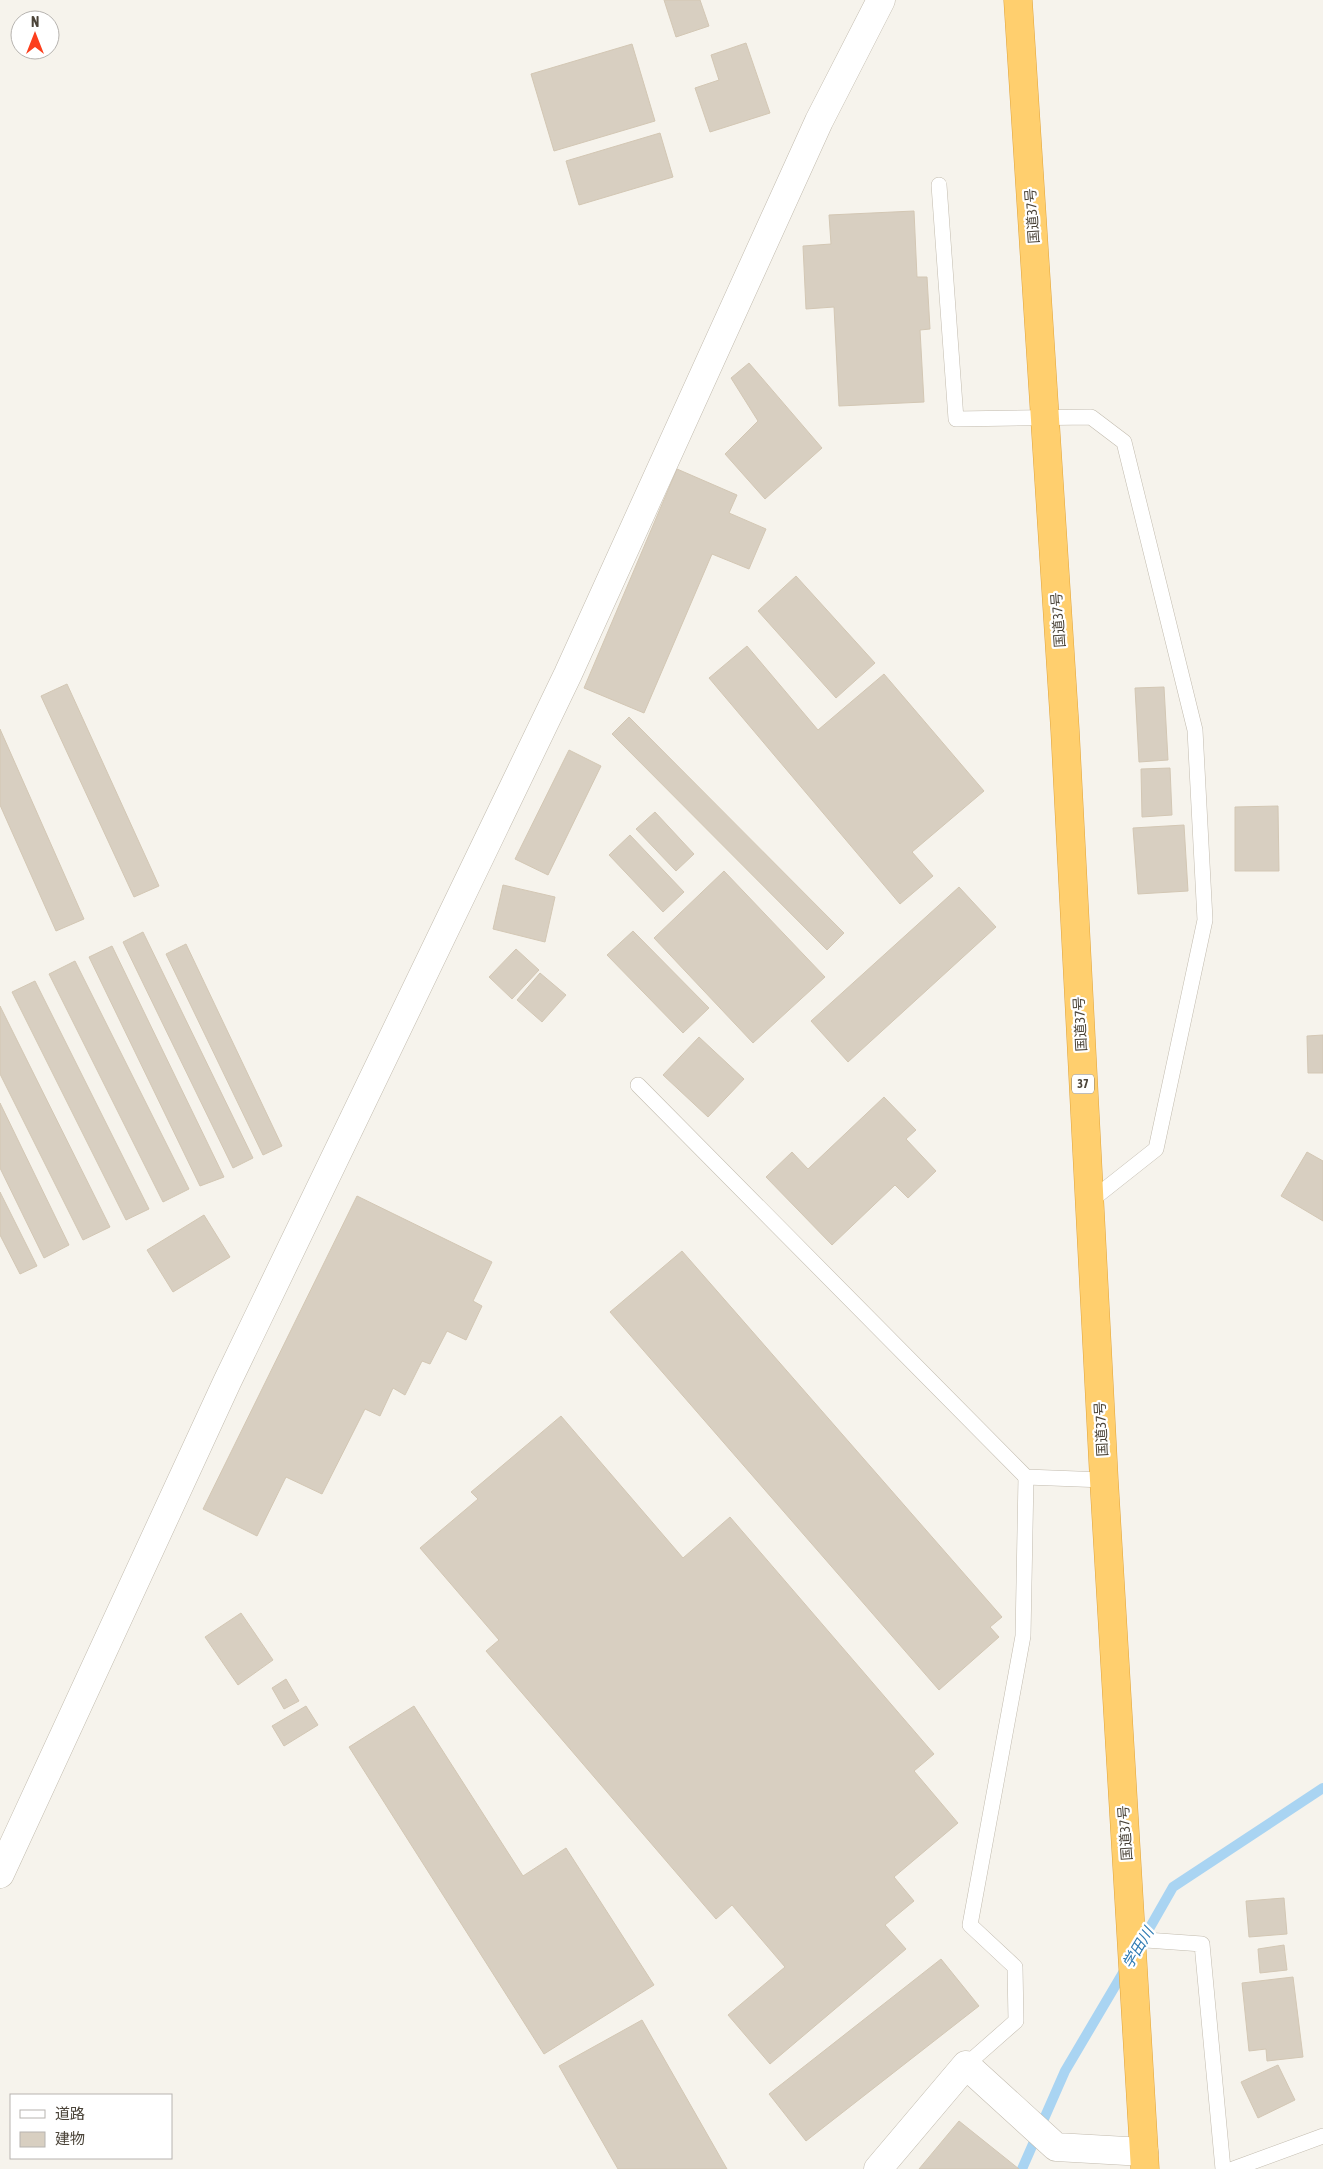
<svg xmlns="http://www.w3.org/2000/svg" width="1323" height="2169" font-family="'Asap Condensed','Noto Sans JP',sans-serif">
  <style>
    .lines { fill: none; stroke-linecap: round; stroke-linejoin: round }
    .stream { stroke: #a9d4f2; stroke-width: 10 }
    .building { fill: #d8cfc1; stroke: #d3c7b4 }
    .lane-casing { stroke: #c2bbae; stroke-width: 16 }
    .street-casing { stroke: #c2bbae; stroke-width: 29 }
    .highway-casing { stroke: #e0a43c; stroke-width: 29 }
    .lane { stroke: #fff; stroke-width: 15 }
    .street { stroke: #fff; stroke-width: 28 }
    .highway { stroke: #ffcf6e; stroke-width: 28 }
    .labels { text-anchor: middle; stroke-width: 4.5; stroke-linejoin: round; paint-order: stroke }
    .shield { fill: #fff; stroke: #817c74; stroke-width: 1 }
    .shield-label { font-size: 12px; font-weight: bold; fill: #4b4439 }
    .street-label { font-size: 14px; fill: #4b4439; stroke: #fff }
    .water-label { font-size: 15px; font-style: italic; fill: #2e7ab2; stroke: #fff }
  </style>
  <rect width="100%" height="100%" fill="#f6f3ec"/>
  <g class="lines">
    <g class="stream">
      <path d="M1141,1943L1173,1887L1323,1788"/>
      <path d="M1022,2169L1065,2071L1127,1966"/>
    </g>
  </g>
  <g class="building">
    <path d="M664,0H700L709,26L676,37Z"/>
    <path d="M746,43L770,113L710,132L695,88L719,80L711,55Z"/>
    <path d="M632,44L655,121L554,151L531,74Z"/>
    <path d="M660,133L673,177L579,205L566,161Z"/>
    <path d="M914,211L917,277H927L930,329L920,330L924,402L839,406L834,307L806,309L803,246L831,244L829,215Z"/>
    <path d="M749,363L822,448L765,499L725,454L758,421L731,378Z"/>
    <path d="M677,469L737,495L729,513L766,529L749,569L712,554L644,713L584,688Z"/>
    <path d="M796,576L875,663L836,698L758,611Z"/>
    <path d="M747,646L818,730L884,674L984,791L912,852L933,876L900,904L709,678Z"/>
    <path d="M67,684L159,886L134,897L41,696Z"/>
    <path d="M1164,687L1168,760L1139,762L1135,688Z"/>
    <path d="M629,717L844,933L827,950L612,734Z"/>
    <path d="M0,729L84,919L56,931L0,805Z"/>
    <path d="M569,750L601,766L548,875L515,859Z"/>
    <path d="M1170,768L1172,815L1142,817L1141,769Z"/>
    <path d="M1278,806L1279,871H1235V807Z"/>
    <path d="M655,812L694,854L676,871L636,829Z"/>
    <path d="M1184,825L1188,891L1138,894L1133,828Z"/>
    <path d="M630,835L684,892L663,912L609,855Z"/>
    <path d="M724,871L825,977L753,1043L654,938Z"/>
    <path d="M503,885L555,897L545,942L493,929Z"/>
    <path d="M959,887L996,927L848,1062L811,1021Z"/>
    <path d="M633,931L709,1008L683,1033L607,955Z"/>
    <path d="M143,932L253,1158L233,1168L123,942Z"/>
    <path d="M186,944L282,1146L263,1155L166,954Z"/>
    <path d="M112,946L224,1177L200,1186L89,957Z"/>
    <path d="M516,949L539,970L512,999L489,977Z"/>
    <path d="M75,961L189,1189L163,1202L49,974Z"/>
    <path d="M540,973L566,995L542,1022L517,1000Z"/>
    <path d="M35,981L149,1209L126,1220L12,992Z"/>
    <path d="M0,1006L110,1227L83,1240L0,1074Z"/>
    <path d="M1323,1035V1073H1308L1307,1036Z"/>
    <path d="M699,1037L744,1079L708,1117L663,1075Z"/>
    <path d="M884,1097L916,1130L906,1139L936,1171L908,1198L895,1185L832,1245L766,1177L792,1152L808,1169Z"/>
    <path d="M0,1103L69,1245L44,1258L0,1168Z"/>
    <path d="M1307,1152L1323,1161V1221L1281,1196Z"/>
    <path d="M0,1192L37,1266L20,1274L0,1235Z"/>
    <path d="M357,1196L492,1262L473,1301L482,1306L466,1340L447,1331L430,1364L422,1361L405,1395L393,1388L380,1416L365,1409L322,1494L286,1477L257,1536L203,1509Z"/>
    <path d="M204,1215L230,1257L173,1292L147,1250Z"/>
    <path d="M682,1251L1002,1617L990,1627L999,1637L939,1690L610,1312Z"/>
    <path d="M561,1416L683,1558L730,1517L934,1754L914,1771L958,1823L894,1877L914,1901L885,1925L906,1949L770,2064L728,2015L785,1967L732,1905L716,1919L486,1651L499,1640L420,1548L478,1499L471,1492Z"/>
    <path d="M241,1613L273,1660L238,1685L205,1637Z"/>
    <path d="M286,1679L299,1701L284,1709L272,1688Z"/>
    <path d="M306,1706L318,1725L284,1746L272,1726Z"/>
    <path d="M414,1706L523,1876L566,1848L654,1985L544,2054L349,1747Z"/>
    <path d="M1284,1898L1287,1934L1249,1937L1246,1901Z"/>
    <path d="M1284,1945L1287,1970L1260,1973L1258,1949Z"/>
    <path d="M941,1959L979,2006L806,2141L769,2094Z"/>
    <path d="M1293,1977L1303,2057L1267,2061L1266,2049L1249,2051L1242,1983Z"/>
    <path d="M642,2020L727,2169H618L559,2066Z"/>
    <path d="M1278,2065L1295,2100L1258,2118L1241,2082Z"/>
    <path d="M959,2121L1019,2169H919Z"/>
  </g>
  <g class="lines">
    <defs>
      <g id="lane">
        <path d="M939,185L956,419L1091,417L1124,442L1195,730L1205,920L1156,1149L1089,1202"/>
        <path d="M638,1085L1026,1477L1104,1480"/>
        <path d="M1132,1939L1202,1944L1223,2169"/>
        <path d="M966,2065L1016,2021L1015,1967L970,1925L1023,1636L1026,1477"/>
        <path d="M1233,2169L1323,2136"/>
      </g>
      <g id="street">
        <path d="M0,1874L227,1382L568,674L819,121L881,0"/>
        <path d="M878,2169L966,2065L1056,2147L1144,2152"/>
      </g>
      <path id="highway" d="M1018,0L1065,730L1104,1480L1145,2169"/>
    </defs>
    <use href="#lane" class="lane-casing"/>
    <use href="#street" class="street-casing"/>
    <use href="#highway" class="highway-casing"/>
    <use href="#lane" class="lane"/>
    <use href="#street" class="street"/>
    <use href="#highway" class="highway"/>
  </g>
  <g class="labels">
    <rect class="shield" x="1072" y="1074.5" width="22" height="19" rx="4"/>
    <g class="shield-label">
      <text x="1083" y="1088">37</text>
    </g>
    <g class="street-label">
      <text transform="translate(1032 216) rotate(-94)" y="5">国道37号</text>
      <text transform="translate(1058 620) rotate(-94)" y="5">国道37号</text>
      <text transform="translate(1080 1024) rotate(-93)" y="5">国道37号</text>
      <text transform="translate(1101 1429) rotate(-93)" y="5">国道37号</text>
      <text transform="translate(1125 1833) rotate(-94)" y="5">国道37号</text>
    </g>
    <g class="water-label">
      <text transform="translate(1138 1948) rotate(-59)" y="5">学田川</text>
    </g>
  </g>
  <rect x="10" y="2094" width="162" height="65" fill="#ffffff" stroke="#b7b4b0"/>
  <rect x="20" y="2110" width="25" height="8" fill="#ffffff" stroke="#b7b4b0"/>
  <text x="55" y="2119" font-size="15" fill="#4b4439">道路</text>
  <rect x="20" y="2132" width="25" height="15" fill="#d8cfc1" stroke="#b7b4b0"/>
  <text x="55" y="2144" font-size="15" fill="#4b4439">建物</text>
  <g transform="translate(35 35)"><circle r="24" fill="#ffffff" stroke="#b7b4b0"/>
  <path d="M0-4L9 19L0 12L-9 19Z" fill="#fc3f1d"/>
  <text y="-8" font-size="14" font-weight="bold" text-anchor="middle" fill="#4b4439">N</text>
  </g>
</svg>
